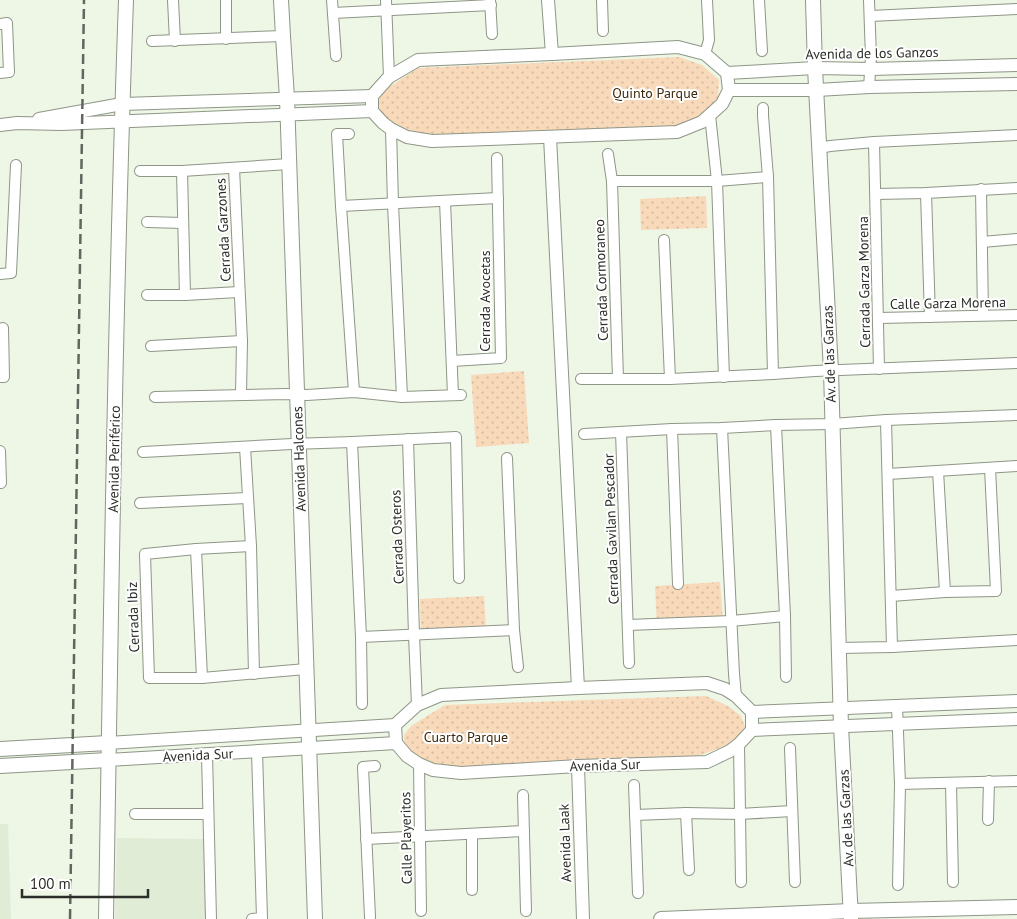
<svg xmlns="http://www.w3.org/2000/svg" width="1017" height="919" font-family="'PT Sans',sans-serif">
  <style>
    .built { fill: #e0ecd5 }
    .grass { fill: url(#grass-dots) }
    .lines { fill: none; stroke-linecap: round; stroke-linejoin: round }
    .minor-casing { stroke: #8e9687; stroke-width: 12 }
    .tertiary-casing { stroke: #8e9687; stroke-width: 14 }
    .secondary-casing { stroke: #8e9687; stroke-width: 16 }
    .minor { stroke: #fff; stroke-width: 10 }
    .tertiary { stroke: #fff; stroke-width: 12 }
    .secondary { stroke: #fff; stroke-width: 14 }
    .rail { stroke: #62665e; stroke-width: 2.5; stroke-dasharray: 10 5; stroke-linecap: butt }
    .labels { text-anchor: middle; stroke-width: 4; stroke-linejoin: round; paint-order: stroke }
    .street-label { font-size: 14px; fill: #2b2e28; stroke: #fff }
    .park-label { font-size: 14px; fill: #3e280c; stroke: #fff }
  </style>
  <defs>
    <pattern id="grass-dots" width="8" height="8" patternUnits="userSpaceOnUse" patternTransform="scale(1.25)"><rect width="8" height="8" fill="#f8d9b9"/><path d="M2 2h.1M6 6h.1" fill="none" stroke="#d5bb9f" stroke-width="1.8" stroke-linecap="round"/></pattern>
  </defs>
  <rect width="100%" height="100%" fill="#eef6e6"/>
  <g class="built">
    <path d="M0,824H8L11,919H0Z"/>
    <path d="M117,838L205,839V919H115Z"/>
  </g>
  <g class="grass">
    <path d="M679,57L702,65L719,80L718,98L703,115L668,128L434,136L414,132L387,120L381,113L378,101L383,91L418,68Z"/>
    <path d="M706,196L707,228L641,230L640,199Z"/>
    <path d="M524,371L529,443L476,447L471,375Z"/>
    <path d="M720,582L723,621L657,626L655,586Z"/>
    <path d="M484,596L486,630L421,633L420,599Z"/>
    <path d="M706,696L728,706L741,716L745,727L731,744L695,757L462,770C447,766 414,760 406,747C404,743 404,739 404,735L411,726L445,705Z"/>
  </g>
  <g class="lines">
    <defs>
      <g id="minor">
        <path d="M173,0L175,41"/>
        <path d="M226,0V39"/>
        <path d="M332,0L336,56"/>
        <path d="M386,0L389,77"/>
        <path d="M490,0L492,34"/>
        <path d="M602,0L603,31"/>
        <path d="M759,0L762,51"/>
        <path d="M869,0L871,58L869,87"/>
        <path d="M333,13L491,5"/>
        <path d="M870,16L1017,9"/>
        <path d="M0,24L7,23L9,72L0,73"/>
        <path d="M152,41L283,36"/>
        <path d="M705,54L709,40L707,0"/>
        <path d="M763,108V116L768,177L773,374"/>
        <path d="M710,115L717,181L724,377"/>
        <path d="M391,129L393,204L402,397"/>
        <path d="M349,134H337L341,206L354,392"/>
        <path d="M874,142L879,369"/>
        <path d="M819,148L830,146L874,142L1017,135"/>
        <path d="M608,154L612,181L618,379"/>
        <path d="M234,168L242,341L241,394"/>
        <path d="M140,171H182L289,164"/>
        <path d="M182,171L185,295"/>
        <path d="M612,181H717L768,177"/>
        <path d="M981,189L983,315"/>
        <path d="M926,193L930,317"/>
        <path d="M876,194L926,193L1017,188"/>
        <path d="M445,201L453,395"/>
        <path d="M341,206L498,198"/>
        <path d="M147,222L183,223"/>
        <path d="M664,240L670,379"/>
        <path d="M982,242L1017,239"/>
        <path d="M0,274L11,273L16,165"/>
        <path d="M147,295H185L239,292"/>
        <path d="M879,318L1017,315"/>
        <path d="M0,329L3,328L4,377H0"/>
        <path d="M151,346L242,341"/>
        <path d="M452,361L501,358L497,158"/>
        <path d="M581,379H670L773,374L815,371L1017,363"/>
        <path d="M155,397L286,394L307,395L354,392L402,397L461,395"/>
        <path d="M886,420L892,647"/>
        <path d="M776,425L785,616L786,677"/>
        <path d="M722,428L734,674L736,696"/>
        <path d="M672,429L678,584"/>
        <path d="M621,432L629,663"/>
        <path d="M584,434L672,429L722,428L776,425L832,424L886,420L1017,415"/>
        <path d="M408,439L414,635L417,705"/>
        <path d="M352,442L361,637L362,704"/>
        <path d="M245,447L251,546L254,674"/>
        <path d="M0,451L1,483H0"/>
        <path d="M143,452L292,444L352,442L456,437L459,578"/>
        <path d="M507,458L514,630L518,667"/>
        <path d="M938,471L945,592"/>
        <path d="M888,474L1017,466"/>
        <path d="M140,503L247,498"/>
        <path d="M251,546L196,549L145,554L149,678H202L306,669"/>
        <path d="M196,549L202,678"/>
        <path d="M891,596L945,592L996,591L990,468"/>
        <path d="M628,625L731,621L785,616"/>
        <path d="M361,637L514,630"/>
        <path d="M839,648L892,647L1017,640"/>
        <path d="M897,706L900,784L898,885"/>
        <path d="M739,744L741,882"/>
        <path d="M790,748L795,882"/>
        <path d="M207,754L211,919"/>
        <path d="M419,764L421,911"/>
        <path d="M951,783L953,882"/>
        <path d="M900,784L1017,781"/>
        <path d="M634,785L638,893"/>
        <path d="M523,795L526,911"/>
        <path d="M686,813L689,870"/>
        <path d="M135,814H208"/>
        <path d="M635,815L686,813L740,814L792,811"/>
        <path d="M988,820L989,781"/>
        <path d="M472,834V890"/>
        <path d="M366,839L524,831"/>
        <path d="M370,917L363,767L375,766"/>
        <path d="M252,919L262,918L257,751"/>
      </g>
      <g id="tertiary">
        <path d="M548,0L552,54"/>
        <path d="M678,47L705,54L727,73L729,90L722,104L702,122L677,132L432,141L407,137L391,129L383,123L372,111V96L389,77L418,60L552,54Z"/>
        <path d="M727,73L815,68L871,69L1017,65"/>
        <path d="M729,90H817L869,87L1017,84"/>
        <path d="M39,119L122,104L372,96"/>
        <path d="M0,125L17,123L61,124L372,111"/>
        <path d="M550,137L578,688"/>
        <path d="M752,712L1017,701"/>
        <path d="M395,725L396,743L407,756L419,764L433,770L461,773L578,766L707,762L730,751L739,744L752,730L1017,719"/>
        <path d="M108,743L395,725L417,705L441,695L578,688L707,683L725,689L736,696L752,712V730"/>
        <path d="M108,760L396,743"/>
        <path d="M578,766L583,919"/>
      </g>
      <g id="secondary">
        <path d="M281,0L283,36L287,98L315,919"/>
        <path d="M813,0L815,68L831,371L841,726L851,919"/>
        <path d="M0,749L108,743"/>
        <path d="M0,766L108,760"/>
        <path d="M106,919C111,613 115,306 126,0"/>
        <path d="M661,919L851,911L1017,907"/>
      </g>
    </defs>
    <use href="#minor" class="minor-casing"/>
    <use href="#tertiary" class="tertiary-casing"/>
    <use href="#secondary" class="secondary-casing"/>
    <use href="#minor" class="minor"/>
    <use href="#tertiary" class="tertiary"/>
    <use href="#secondary" class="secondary"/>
    <path class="rail" d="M70,919L84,0"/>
  </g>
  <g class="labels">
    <g class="street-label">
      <text transform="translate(872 53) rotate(-1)" y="5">Avenida de los Ganzos</text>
      <text transform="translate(223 230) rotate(-93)" y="5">Cerrada Garzones</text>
      <text transform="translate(601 280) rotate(-92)" y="5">Cerrada Cormoraneo</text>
      <text transform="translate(864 282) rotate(-91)" y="5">Cerrada Garza Morena</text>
      <text transform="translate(485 301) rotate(-90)" y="5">Cerrada Avocetas</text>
      <text transform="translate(948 303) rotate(-1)" y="5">Calle Garza Morena</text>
      <text transform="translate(829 354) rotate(-92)" y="5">Av. de las Garzas</text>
      <text transform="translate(114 459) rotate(-89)" y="5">Avenida Periférico</text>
      <text transform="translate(299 459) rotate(-92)" y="5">Avenida Halcones</text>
      <text transform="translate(611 529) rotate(-92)" y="5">Cerrada Gavilan Pescador</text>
      <text transform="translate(397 537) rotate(-92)" y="5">Cerrada Osteros</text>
      <text transform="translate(133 617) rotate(-92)" y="5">Cerrada Ibiz</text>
      <text transform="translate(198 755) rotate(-3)" y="5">Avenida Sur</text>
      <text transform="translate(605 765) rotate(-2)" y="5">Avenida Sur</text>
      <text transform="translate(846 818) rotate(-93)" y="5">Av. de las Garzas</text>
      <text transform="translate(406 838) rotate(-91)" y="5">Calle Playeritos</text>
      <text transform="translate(565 843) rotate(-92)" y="5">Avenida Laak</text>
    </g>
    <g class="park-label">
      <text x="655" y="98">Quinto Parque</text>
      <text x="466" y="742">Cuarto Parque</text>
    </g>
  </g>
  <path d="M22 889v8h126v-8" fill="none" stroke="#2b2e28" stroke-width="2.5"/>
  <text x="30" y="889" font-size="15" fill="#2b2e28" stroke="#ffffff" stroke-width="4" paint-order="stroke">100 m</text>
</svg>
